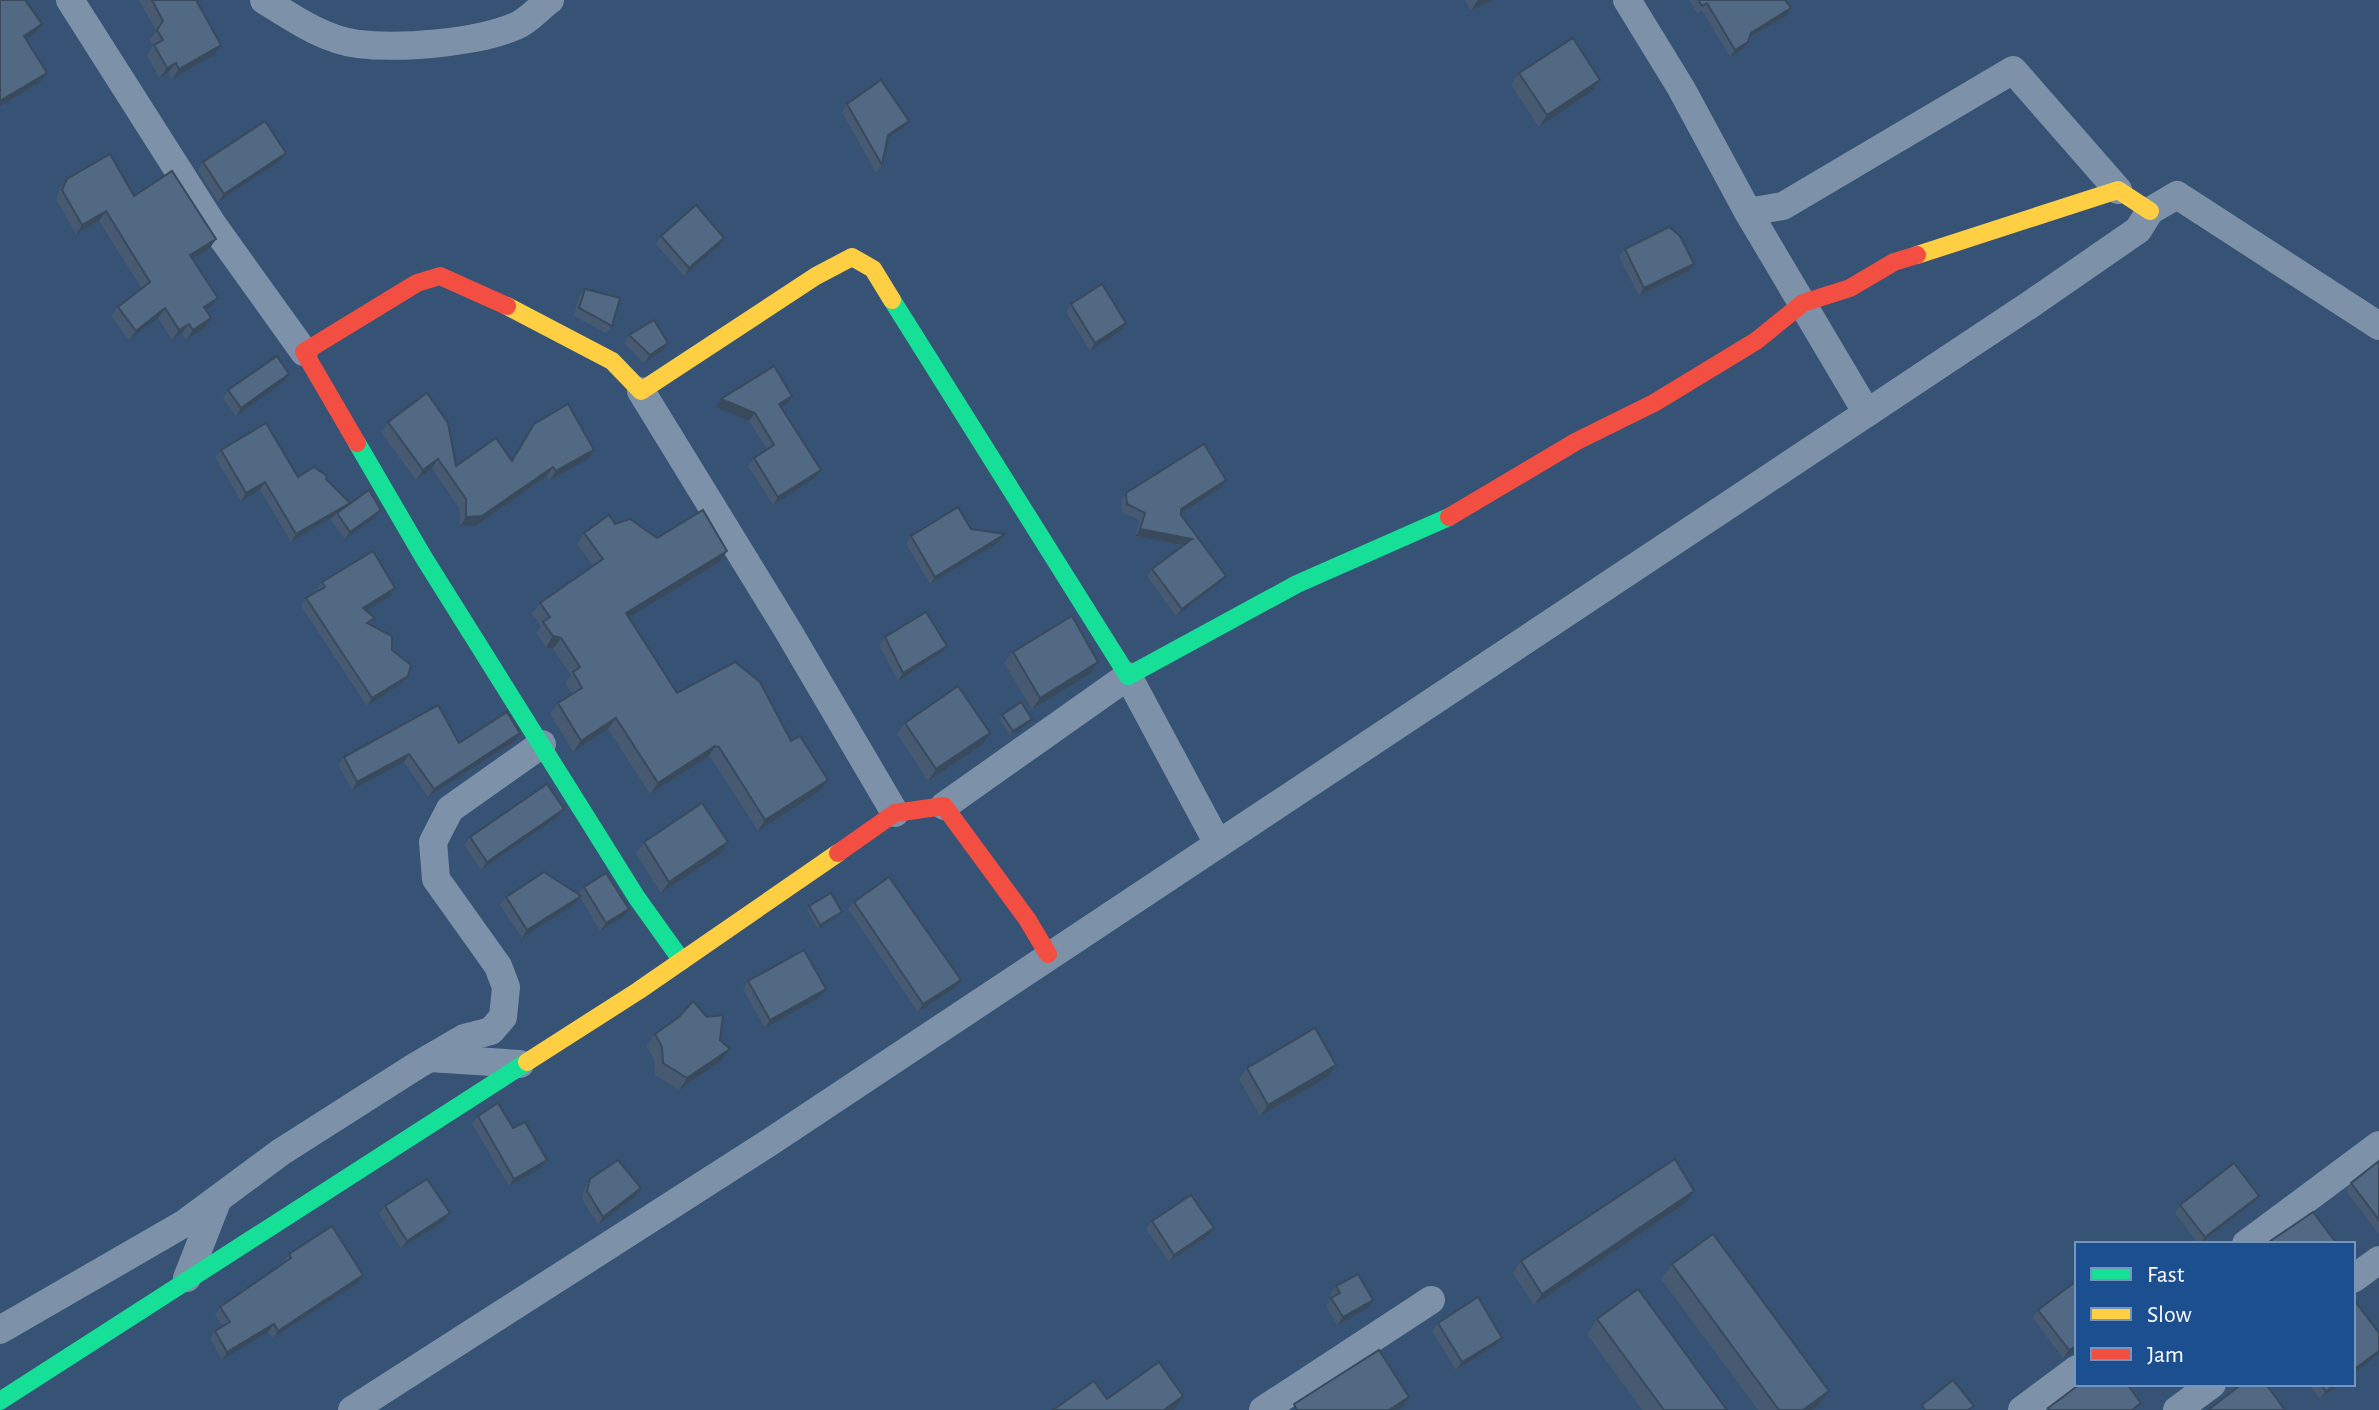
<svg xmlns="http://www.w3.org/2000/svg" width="2379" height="1410" font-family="'Alegreya Sans',sans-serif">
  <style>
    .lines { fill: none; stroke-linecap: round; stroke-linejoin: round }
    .street { stroke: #7d92a8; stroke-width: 28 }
    .fast { stroke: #16e098; stroke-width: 18 }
    .slow { stroke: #ffcf43; stroke-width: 18 }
    .jam { stroke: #f24e42; stroke-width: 18 }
    .wall { fill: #475a72 }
    .shaded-wall { fill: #394a5c }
    .building { fill: #526984; stroke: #394a5c; stroke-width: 2 }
  </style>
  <rect width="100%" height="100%" fill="#365274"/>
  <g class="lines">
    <g class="street">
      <path d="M70,0L213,225L304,352"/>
      <path d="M264,0C293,18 324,40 358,44C400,49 477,43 516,26C528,21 539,8 550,0"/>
      <path d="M1627,0L1681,88L1748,212L1783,206L2013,70L2118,190"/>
      <path d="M1748,212L1867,413"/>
      <path d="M641,391L787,629L895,813"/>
      <path d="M944,806L1128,676L1217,842"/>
      <path d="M430,1058L520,1064"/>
      <path d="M2246,1244L2379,1145"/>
      <path d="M187,1278L218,1199"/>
      <path d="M2353,1279L2379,1260"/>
      <path d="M0,1330L185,1223L281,1152L416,1066L464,1038L491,1031L503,1017L506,987L498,966L436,879L433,842L450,809L542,744"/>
      <path d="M352,1410L770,1142L2028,306L2138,230L2150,211L2177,195L2379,326"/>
      <path d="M1263,1410L1431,1300"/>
      <path d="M2022,1410L2077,1369"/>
      <path d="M2177,1410L2212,1384"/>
    </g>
    <g class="fast">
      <path d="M892,300L1128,676L1297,584L1449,517"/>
      <path d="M357,443L424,558L637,898L682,961"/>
      <path d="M0,1401L527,1062"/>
    </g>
    <g class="slow">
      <path d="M1917,255L2118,190L2150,211"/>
      <path d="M507,306L612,361L641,391L816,276L852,257L873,269L892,300"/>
      <path d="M527,1062L638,991L838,853"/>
    </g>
    <g class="jam">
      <path d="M357,443L304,352L417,283L440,276L507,306"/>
      <path d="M1449,517L1577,441L1654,403L1756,341L1803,303L1850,288L1894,262L1917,255"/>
      <path d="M838,853L895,813L944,806L1027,919L1048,954"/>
    </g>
  </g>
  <g class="wall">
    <path d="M139,0H196L214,55L172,79L168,73L159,78L147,55L153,46L150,40L156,31Z"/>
    <path d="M1465,0H1493L1471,11Z"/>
    <path d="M1689,0H1785L1786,16L1749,38L1743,49L1730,57L1702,10L1697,13Z"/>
    <path d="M1519,73L1600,80L1592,91L1539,127L1511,85Z"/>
    <path d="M847,104L903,128L887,139L882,165L876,173L842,112Z"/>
    <path d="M286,153L280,161L218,202L198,170L203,162Z"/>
    <path d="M67,179L134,196L216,239L209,249L193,259L211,307L206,311L211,318L205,328L186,340L182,333L172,340L158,318L129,340L111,316L118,307L142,289L99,221L76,234L56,199L60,188Z"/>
    <path d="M661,236L724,238L719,246L684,276L656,244Z"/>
    <path d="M1625,249L1694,264L1689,271L1639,296L1619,257Z"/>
    <path d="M585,289L612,326L606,333L574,316L579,296Z"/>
    <path d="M1071,304L1121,331L1090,351L1066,312Z"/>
    <path d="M629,335L662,351L644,363L624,343Z"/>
    <path d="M289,374L284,382L236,416L223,398L228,390Z"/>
    <path d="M792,396L787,404L781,407L815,478L773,505L748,466L754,458L767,449L749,421L716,407Z"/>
    <path d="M388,422L456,466L512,461L534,424L588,459L549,481L547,476L475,526H460L459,508L432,468L416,480L381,432Z"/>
    <path d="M221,450L298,477L326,479L350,503L375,518L345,539L331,521L334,516L291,542L260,490L241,501L215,457Z"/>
    <path d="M1221,488L1181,513L1220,583L1176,616L1147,576L1152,569L1183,546L1135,536L1139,520L1122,512L1121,501L1126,493Z"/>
    <path d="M615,524L657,538L727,551L720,562L629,617L677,693L791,741L828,780L820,791L758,831L711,758L708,757L650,794L608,729L573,752L550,714L558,703L572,694L565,683L571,675L553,649L546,647L536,633L541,626L532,614L540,603L593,566L577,544L584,533Z"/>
    <path d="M971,529L999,542L930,584L906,544L911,536Z"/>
    <path d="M322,582L390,596L366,610L375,618L370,624L392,650L402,683L367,706L301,606L306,598L318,591L317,589Z"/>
    <path d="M885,637L947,646L941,653L898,681L879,645Z"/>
    <path d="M1013,652L1098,662L1090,674L1032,709L1004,663Z"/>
    <path d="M1002,715L1030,723L1010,735L999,719Z"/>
    <path d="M905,723L982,745L928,781L897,734Z"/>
    <path d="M515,741L428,797L404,762L352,790L338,765L344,757L459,743Z"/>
    <path d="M559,816L481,870L464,845L470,837Z"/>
    <path d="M644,842L720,854L661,893L636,854Z"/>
    <path d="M584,887L629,909L623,917L600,931L580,897L575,904L522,938L500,905L506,897L578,894Z"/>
    <path d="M854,902L955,988L918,1012L848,909Z"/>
    <path d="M809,906L839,915L818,929L807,910Z"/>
    <path d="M748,981L820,997L765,1028L743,989Z"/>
    <path d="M707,1017L720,1040L722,1060L679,1090L655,1075L654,1059L646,1046L655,1034Z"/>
    <path d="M1336,1065L1328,1077L1260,1116L1239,1079L1247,1068Z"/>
    <path d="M478,1116L513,1128L547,1160L541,1168L509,1186L472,1124Z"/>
    <path d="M2379,1161V1232L2378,1233L2346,1191L2351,1183Z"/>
    <path d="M590,1179L636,1196L598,1225L582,1199L585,1187Z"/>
    <path d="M1686,1203L1534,1305L1513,1273L1521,1261Z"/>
    <path d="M2253,1203L2201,1244H2199L2175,1213L2180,1205Z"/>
    <path d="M385,1206L444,1221L401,1248L379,1214Z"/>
    <path d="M1152,1221L1214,1228L1208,1236L1169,1262L1146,1229Z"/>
    <path d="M289,1254L363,1275L358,1283L273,1338L268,1332L222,1360L210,1338L215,1331L223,1326L215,1315L220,1307L284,1262Z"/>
    <path d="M1672,1264L1829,1391L1818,1406L1813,1410H1758L1661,1279Z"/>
    <path d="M2077,1284V1353L2074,1352L2063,1358L2033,1318L2038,1310Z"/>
    <path d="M1336,1286L1373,1300L1368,1308L1337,1325L1326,1306L1332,1298L1330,1294Z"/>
    <path d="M1597,1319L1727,1410H1642L1587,1334Z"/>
    <path d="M1438,1323L1502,1338L1496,1345L1456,1370L1432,1331Z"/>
    <path d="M2309,1384H2340L2320,1399Z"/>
  </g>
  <g class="shaded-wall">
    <path d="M1478,0H1493L1471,11Z"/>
    <path d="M1791,8L1786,16L1745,40L1751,33Z"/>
    <path d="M42,24L35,33L18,45L24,36Z"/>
    <path d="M1748,42L1743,49L1730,57L1735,50Z"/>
    <path d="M221,45L214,55L172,79L179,69Z"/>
    <path d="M176,63L168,73L159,78L167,68Z"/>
    <path d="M47,73L40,82L0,106V101Z"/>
    <path d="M1600,80L1592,91L1539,127L1547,115Z"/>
    <path d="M909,121L903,128L882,142L888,135Z"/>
    <path d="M286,153L280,161L218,202L224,194Z"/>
    <path d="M106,211L99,221L76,234L82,225Z"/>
    <path d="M724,238L719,246L684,276L689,268Z"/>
    <path d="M216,239L209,249L183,265L190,255Z"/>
    <path d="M1694,264L1689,271L1639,296L1644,288Z"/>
    <path d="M218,298L211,307L197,316L204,307Z"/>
    <path d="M165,308L158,318L129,340L136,331Z"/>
    <path d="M211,318L205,328L186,340L193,330Z"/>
    <path d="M1126,323L1121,331L1090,351L1095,343Z"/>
    <path d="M189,324L182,333L172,340L179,330Z"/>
    <path d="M668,343L662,351L644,363L650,355Z"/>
    <path d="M289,374L284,382L236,416L241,408Z"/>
    <path d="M792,396L787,404L773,412L779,404Z"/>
    <path d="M721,399L755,413L749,421L716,407Z"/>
    <path d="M594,450L588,459L549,481L556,471Z"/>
    <path d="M438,459L432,468L416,480L423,470Z"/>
    <path d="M553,467L547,476L475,526H460L466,517Z"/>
    <path d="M821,470L815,478L773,505L778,497Z"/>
    <path d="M1226,480L1221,488L1176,516L1181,509Z"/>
    <path d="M265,482L260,490L241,501L246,493Z"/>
    <path d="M350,503L344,510L337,513L334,516L291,542L296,534Z"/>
    <path d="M381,510L375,518L345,539L350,532Z"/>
    <path d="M1140,529L1192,539L1187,546L1135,536Z"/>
    <path d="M1005,534L999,542L930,584L935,577Z"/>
    <path d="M727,551L720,562L618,624L626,613Z"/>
    <path d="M1226,576L1220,583L1176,616L1182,609Z"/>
    <path d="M395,588L390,596L358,615L363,608Z"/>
    <path d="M553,636L561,638L553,649L546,647Z"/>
    <path d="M947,646L941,653L898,681L903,673Z"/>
    <path d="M1098,662L1090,674L1032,709L1040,698Z"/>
    <path d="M408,676L402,683L367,706L372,698Z"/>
    <path d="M616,718L608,729L573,752L581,741Z"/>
    <path d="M1032,719L1030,723L1010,735L1013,731Z"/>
    <path d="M520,733L515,741L428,797L434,789Z"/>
    <path d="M990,733L982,745L928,781L936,769Z"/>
    <path d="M715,746L708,757L650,794L658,783Z"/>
    <path d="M409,754L404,762L352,790L357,782Z"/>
    <path d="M828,780L820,791L758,831L765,820Z"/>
    <path d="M564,809L559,816L481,870L487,862Z"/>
    <path d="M728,842L720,854L661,893L669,882Z"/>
    <path d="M581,896L575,904L522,938L527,930Z"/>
    <path d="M629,909L623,917L600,931L606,923Z"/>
    <path d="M842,912L839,915L818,929L820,925Z"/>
    <path d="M961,980L955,988L918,1012L923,1004Z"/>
    <path d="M826,989L820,997L765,1028L770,1020Z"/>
    <path d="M730,1049L722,1060L679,1090L687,1078Z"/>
    <path d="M1336,1065L1328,1077L1260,1116L1268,1105Z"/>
    <path d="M547,1160L541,1168L509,1186L514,1179Z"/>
    <path d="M641,1188L636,1196L598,1225L603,1217Z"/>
    <path d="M1694,1191L1686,1203L1534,1305L1542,1294Z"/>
    <path d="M2259,1196L2253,1203L2200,1244L2205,1237Z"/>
    <path d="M450,1213L444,1221L401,1248L407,1241Z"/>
    <path d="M1214,1228L1208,1236L1169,1262L1174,1255Z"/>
    <path d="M363,1275L358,1283L273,1338L278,1331Z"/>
    <path d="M1373,1300L1368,1308L1337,1325L1343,1317Z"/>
    <path d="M274,1324L268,1332L222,1360L227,1352Z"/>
    <path d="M1502,1338L1496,1345L1456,1370L1462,1362Z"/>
    <path d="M2077,1346V1353L2074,1352L2063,1358L2069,1350Z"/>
    <path d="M2379,1351V1354L2353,1374V1370Z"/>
    <path d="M2335,1384H2340L2320,1399L2326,1391Z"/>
    <path d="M1829,1391L1818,1406L1813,1410H1803Z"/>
    <path d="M1183,1396L1174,1410H1164Z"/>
    <path d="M1409,1397L1401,1409L1389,1410Z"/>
  </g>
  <g class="building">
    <path d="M0,0H25L42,24L24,36L47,73L0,101Z"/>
    <path d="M152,0H196L221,45L179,69L176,63L167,68L154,45L163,40L157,30L163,21Z"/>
    <path d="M1698,0H1785L1791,8L1751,33L1748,42L1735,50L1707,3L1702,6Z"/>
    <path d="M1573,38L1600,80L1547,115L1519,73Z"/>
    <path d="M881,80L909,121L888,135L882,165L847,104Z"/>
    <path d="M265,121L286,153L224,194L203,162Z"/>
    <path d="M110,154L134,196L172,171L216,239L190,255L218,298L204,307L211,318L193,330L189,324L179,330L165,308L136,331L118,307L150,282L106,211L82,225L62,190L67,179Z"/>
    <path d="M696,205L724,238L689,268L661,236Z"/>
    <path d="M1669,227L1680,236L1694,264L1644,288L1625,249Z"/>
    <path d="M1102,284L1126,323L1095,343L1071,304Z"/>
    <path d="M585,289L620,298L612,326L579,308Z"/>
    <path d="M654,320L668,343L650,355L629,335Z"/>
    <path d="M277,356L289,374L241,408L228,390Z"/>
    <path d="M774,366L792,396L779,404L821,470L778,497L754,458L774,445L755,413L721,399Z"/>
    <path d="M427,393L448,423L456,466L496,438L512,461L534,424L568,404L594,450L556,471L553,467L482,516L466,517V499L438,459L423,470L388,422Z"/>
    <path d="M266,423L298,477L314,467L327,476L326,479L350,503L296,534L265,482L246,493L221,450Z"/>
    <path d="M1204,444L1226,480L1181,509V515L1226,576L1182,609L1152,569L1192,539L1140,529L1145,513L1127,504L1126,493Z"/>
    <path d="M369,490L381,510L350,532L337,513Z"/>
    <path d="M958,507L971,529L1005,534L935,577L911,536Z"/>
    <path d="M703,510L727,551L626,613L677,693L735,662L760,682L791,741L800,736L828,780L765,820L719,747L715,746L658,783L616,718L581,741L558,703L582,688L573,672L580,667L561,638L553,636L543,622L550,617L540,603L603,559L584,533L609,515L615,524L630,519L657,538Z"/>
    <path d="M373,551L395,588L363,608L375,618L367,623L392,636V650L411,665L408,676L372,698L306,598L325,587L322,582Z"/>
    <path d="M926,612L947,646L903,673L885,637Z"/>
    <path d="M1072,616L1098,662L1040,698L1013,652Z"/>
    <path d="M958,686L990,733L936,769L905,723Z"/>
    <path d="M1021,702L1032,719L1013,731L1002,715Z"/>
    <path d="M438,705L459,743L507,712L520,733L434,789L409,754L357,782L344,757Z"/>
    <path d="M547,784L564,809L487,862L470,837Z"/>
    <path d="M702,803L728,842L669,882L644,842Z"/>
    <path d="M544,872L581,896L527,930L506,897Z"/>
    <path d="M606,873L629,909L606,923L584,887Z"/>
    <path d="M889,877L961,980L923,1004L854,902Z"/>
    <path d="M831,893L842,912L820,925L809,906Z"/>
    <path d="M804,950L826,989L770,1020L748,981Z"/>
    <path d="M693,1001L707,1017L723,1015L720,1040L730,1049L687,1078L663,1063L662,1047L655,1034L679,1017Z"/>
    <path d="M1315,1028L1336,1065L1268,1105L1247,1068Z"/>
    <path d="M498,1103L513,1128L525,1122L547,1160L514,1179L478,1116Z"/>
    <path d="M1675,1159L1694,1191L1542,1294L1521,1261Z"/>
    <path d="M618,1160L641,1188L603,1217L587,1191L590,1179Z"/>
    <path d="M2379,1161V1220L2351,1183Z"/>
    <path d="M2234,1163L2259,1196L2205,1237L2180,1205Z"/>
    <path d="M427,1179L450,1213L407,1241L385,1206Z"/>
    <path d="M1191,1195L1214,1228L1174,1255L1152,1221Z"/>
    <path d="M2313,1212L2337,1244H2266Z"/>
    <path d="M332,1226L363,1275L278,1331L274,1324L227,1352L215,1331L230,1322L220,1307L291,1258L289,1254Z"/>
    <path d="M1713,1234L1829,1391L1803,1410H1779L1672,1264Z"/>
    <path d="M1358,1274L1373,1300L1343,1317L1331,1298L1340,1293L1336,1286Z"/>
    <path d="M2075,1282L2077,1284V1346L2069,1350L2038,1310Z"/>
    <path d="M1638,1289L1727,1410H1664L1597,1319Z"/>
    <path d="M1478,1297L1502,1338L1462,1362L1438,1323Z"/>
    <path d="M2354,1300L2379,1333V1351L2353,1370V1301Z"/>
    <path d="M1379,1350L1409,1397L1389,1410H1297L1294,1404Z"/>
    <path d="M1159,1362L1183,1396L1164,1410H1053L1094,1381L1107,1399Z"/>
    <path d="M1953,1380L1974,1406L1968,1410H1925L1922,1405Z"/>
    <path d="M2080,1384H2127L2141,1403L2132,1410H2050L2048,1408Z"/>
    <path d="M2242,1384H2266L2285,1410H2208Z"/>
    <path d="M2321,1384H2335L2326,1391Z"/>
  </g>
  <rect x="2075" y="1242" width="280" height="144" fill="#1b4f8f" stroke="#7695bc" stroke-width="2"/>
  <rect x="2091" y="1268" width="40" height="12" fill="#16e098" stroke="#7695bc" stroke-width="2"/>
  <text x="2147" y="1282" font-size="24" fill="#ffffff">Fast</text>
  <rect x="2091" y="1308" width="40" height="12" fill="#ffcf43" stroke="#7695bc" stroke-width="2"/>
  <text x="2147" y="1322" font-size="24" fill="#ffffff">Slow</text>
  <rect x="2091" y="1348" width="40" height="12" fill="#f24e42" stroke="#7695bc" stroke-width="2"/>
  <text x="2147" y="1362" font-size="24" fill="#ffffff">Jam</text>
</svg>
